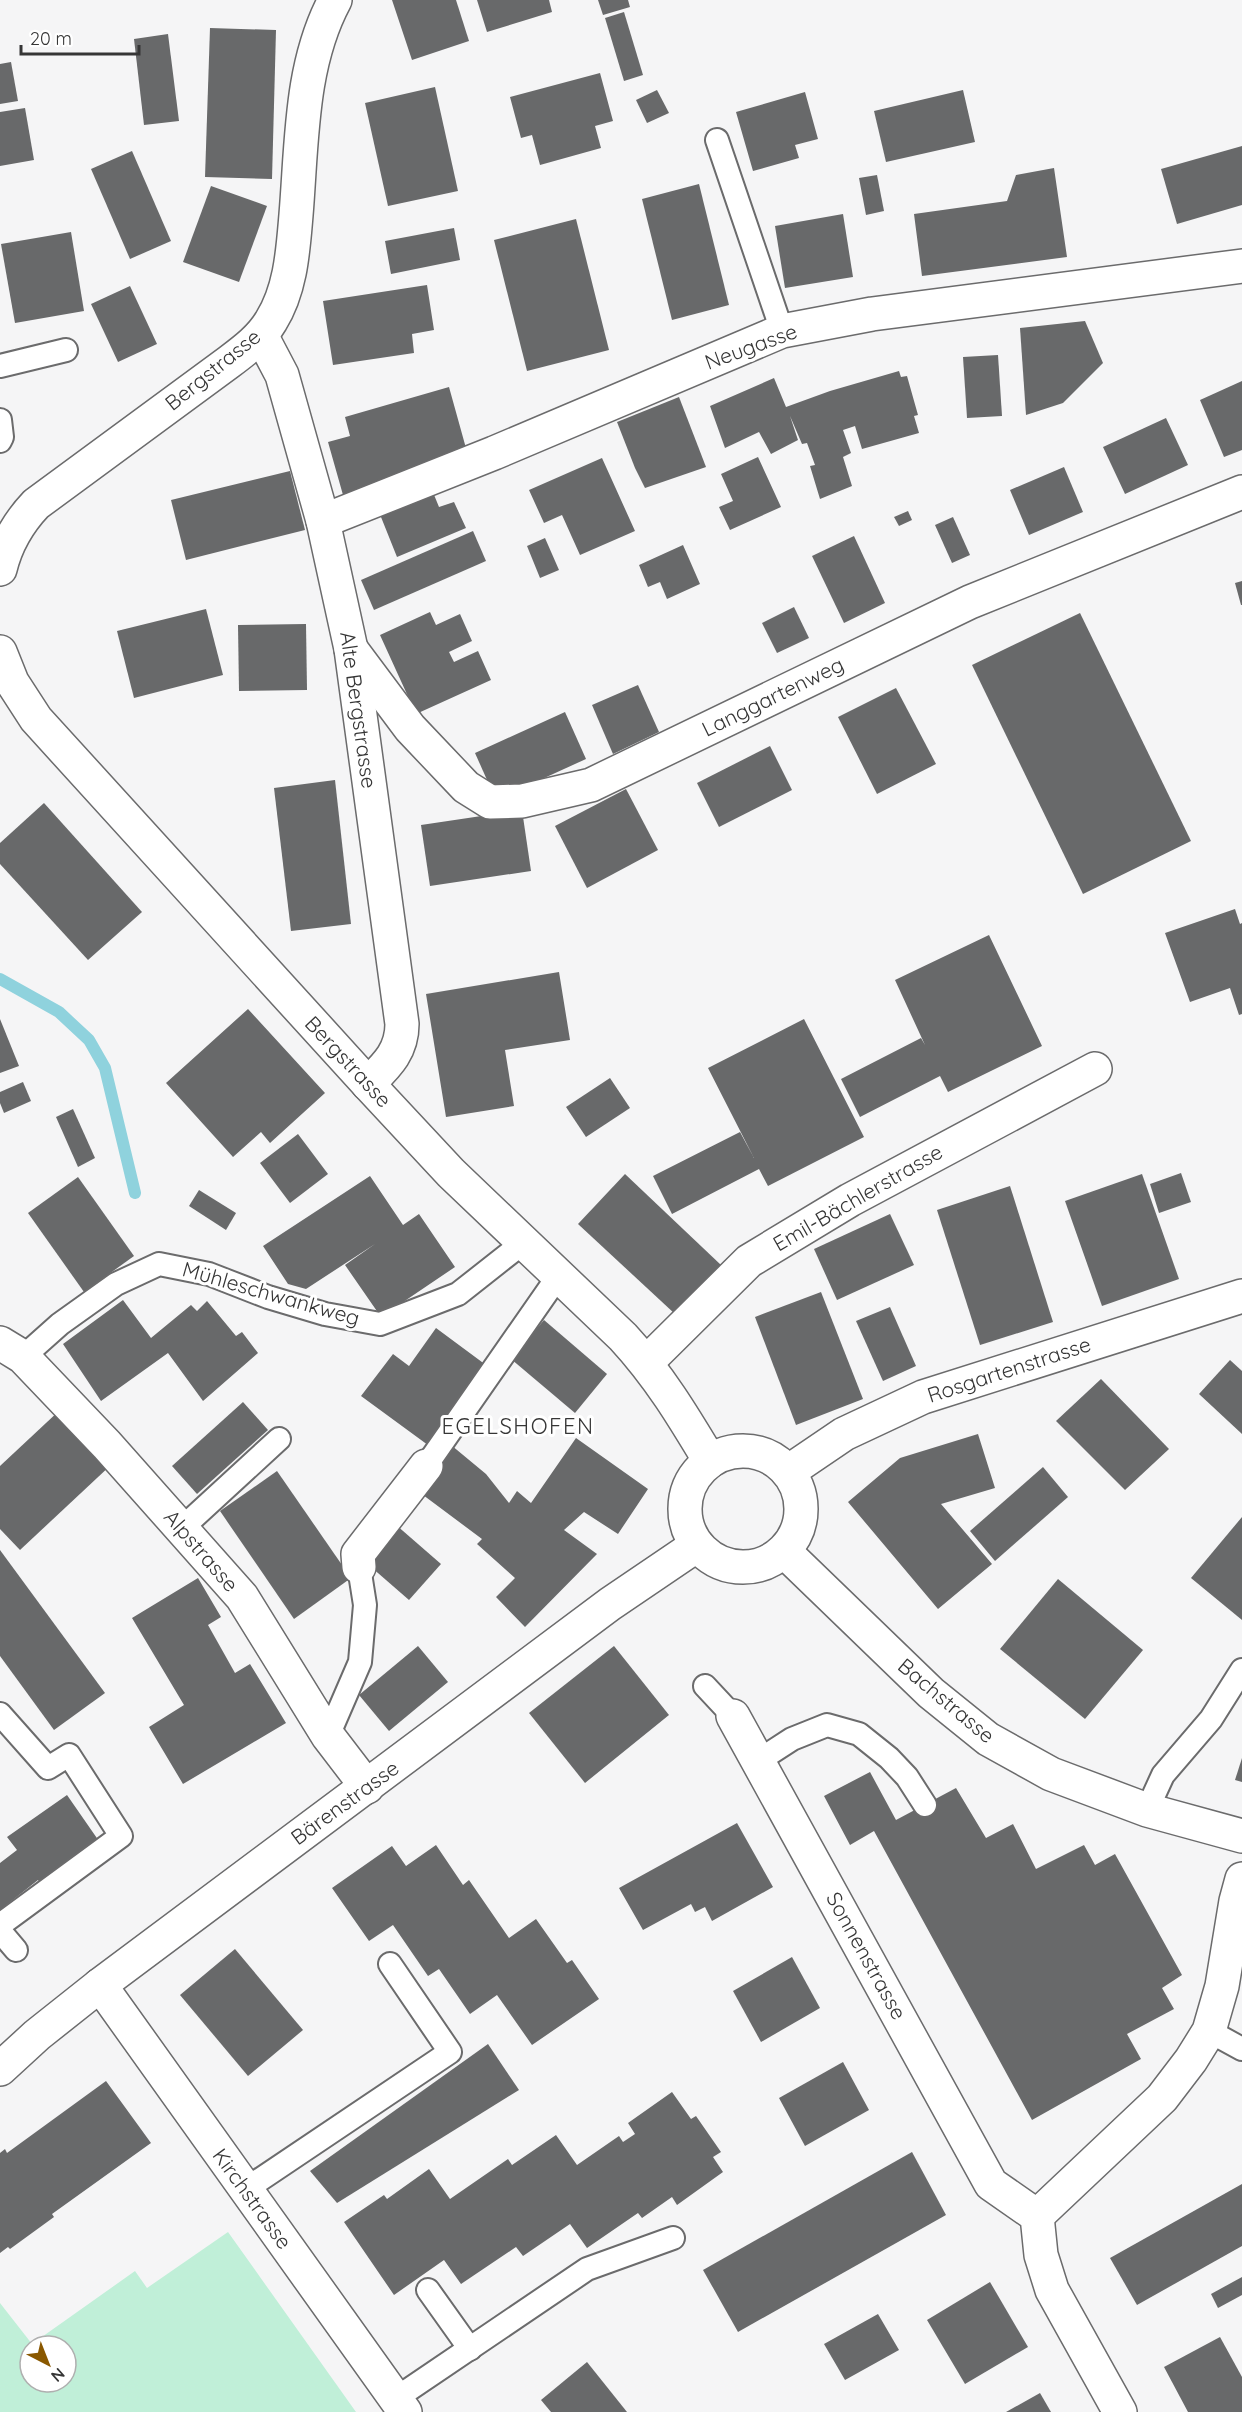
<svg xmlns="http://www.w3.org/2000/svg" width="1242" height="2412" font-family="Quicksand,sans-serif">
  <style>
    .green { fill: #c0efd8; fill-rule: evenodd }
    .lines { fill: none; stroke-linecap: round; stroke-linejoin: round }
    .stream { stroke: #8fd2dd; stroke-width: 12 }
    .building { fill: #68696a }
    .service-casing { stroke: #6b6b6c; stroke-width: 26 }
    .minor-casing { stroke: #6b6b6c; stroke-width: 36 }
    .secondary-casing { stroke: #6b6b6c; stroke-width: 36 }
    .service { stroke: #fff; stroke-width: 22 }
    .minor { stroke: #fff; stroke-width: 33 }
    .secondary { stroke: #fff; stroke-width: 33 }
    .labels { text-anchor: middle; stroke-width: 6; stroke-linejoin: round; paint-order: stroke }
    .street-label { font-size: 21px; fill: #363636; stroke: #fff }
    .neighbourhood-label { font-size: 22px; letter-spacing: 1.5px; fill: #363636; stroke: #fff }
  </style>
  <rect width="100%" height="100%" fill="#f5f5f6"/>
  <path class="green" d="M228,2232L356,2412H0V2303L32,2344L135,2271L147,2288ZM30,2346H66V2382H30Z"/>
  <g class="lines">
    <path class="stream" d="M0,979L59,1012L89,1040L105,1068L135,1193"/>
  </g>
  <g class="building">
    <path d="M392,0H456L469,41L412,60Z"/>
    <path d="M477,0H549L552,12L487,32Z"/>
    <path d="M598,0H628L630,7L603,15Z"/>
    <path d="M624,12L643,75L624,81L605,18Z"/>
    <path d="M210,28L276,30L272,179L205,177Z"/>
    <path d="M168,34L179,121L144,125L134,39Z"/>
    <path d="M11,62L18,101L0,104V64Z"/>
    <path d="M600,73L613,121L595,126L601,148L540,165L532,135L521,138L510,97Z"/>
    <path d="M435,87L458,191L388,206L365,103Z"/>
    <path d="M657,90L669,113L647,123L636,100Z"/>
    <path d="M963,90L975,142L886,162L874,111Z"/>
    <path d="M805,92L818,139L795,145L799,158L753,171L736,112Z"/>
    <path d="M25,108L34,160L0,166V112Z"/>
    <path d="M1242,146V205L1177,224L1161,169Z"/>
    <path d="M132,151L171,241L130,259L91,169Z"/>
    <path d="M1054,168L1067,257L922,276L914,214L1007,201L1016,175Z"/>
    <path d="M877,175L884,211L866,215L859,178Z"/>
    <path d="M699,184L729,305L672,320L642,199Z"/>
    <path d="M211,186L267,206L239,282L183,262Z"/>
    <path d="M843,214L853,277L785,288L775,226Z"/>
    <path d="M576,219L609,350L527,371L494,240Z"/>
    <path d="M454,228L460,260L391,274L385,241Z"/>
    <path d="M71,232L84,311L15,323L1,244Z"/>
    <path d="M427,285L434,330L412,334L414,353L333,365L323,301Z"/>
    <path d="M130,286L157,344L118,362L91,304Z"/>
    <path d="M1085,321L1103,363L1063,403L1026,415L1020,328Z"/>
    <path d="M998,355L1002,416L967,418L963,357Z"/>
    <path d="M899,371L901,377L907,376L918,415L914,416L919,433L862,449L855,426L843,430L851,453L843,457L852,486L820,499L810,466L815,465L807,443L802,444L790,416L798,440L771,454L759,432L725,448L710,406L774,378L786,407L830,391Z"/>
    <path d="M1242,381V450L1224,457L1200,400Z"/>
    <path d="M449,387L469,459L343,495L328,442L350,436L345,417Z"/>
    <path d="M679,397L706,467L645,488L635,468L617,422Z"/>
    <path d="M1166,418L1188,465L1125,494L1103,447Z"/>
    <path d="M758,457L781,507L730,530L719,507L733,501L721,474Z"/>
    <path d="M602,458L635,531L580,555L562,515L544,523L529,490Z"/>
    <path d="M1064,467L1083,512L1029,535L1010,490Z"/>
    <path d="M290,471L305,530L186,560L171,500Z"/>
    <path d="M430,485L439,507L454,502L466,528L397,557L377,507Z"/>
    <path d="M908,511L912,520L899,526L894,517Z"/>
    <path d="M953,517L970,555L952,563L935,525Z"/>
    <path d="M473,531L486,561L374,610L361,580Z"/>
    <path d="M854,536L885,603L844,623L812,556Z"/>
    <path d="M545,538L559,570L540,578L527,546Z"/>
    <path d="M683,545L700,584L667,599L660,582L648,587L639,565Z"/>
    <path d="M1242,581V605H1241L1235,583Z"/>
    <path d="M794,607L809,638L777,653L762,623Z"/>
    <path d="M206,609L223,675L134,698L117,631Z"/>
    <path d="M430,612L436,625L460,614L472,641L449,652L454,662L478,651L491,680L416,714L380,635Z"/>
    <path d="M1080,613L1191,841L1083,894L972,665Z"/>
    <path d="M306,624L307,690L239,691L238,625Z"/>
    <path d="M638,685L659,732L613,754L592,705Z"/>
    <path d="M896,688L936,764L877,794L838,717Z"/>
    <path d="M565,712L586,759L496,800L475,753Z"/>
    <path d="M770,746L792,790L719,827L697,783Z"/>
    <path d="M335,780L351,924L291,931L274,788Z"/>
    <path d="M626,789L658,850L587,888L555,826Z"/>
    <path d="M44,803L142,912L88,960L0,864V843Z"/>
    <path d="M522,810L531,871L430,886L421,825Z"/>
    <path d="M1235,909L1240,924L1242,923V1014L1239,1015L1230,988L1190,1002L1165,933Z"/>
    <path d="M989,935L1042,1046L948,1092L940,1076L860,1117L841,1079L921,1038L925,1045L895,980Z"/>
    <path d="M559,972L570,1040L505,1050L514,1106L446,1117L426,994Z"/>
    <path d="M248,1009L325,1093L270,1143L261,1132L233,1157L166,1083Z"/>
    <path d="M0,1019L19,1066L0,1073Z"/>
    <path d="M804,1019L864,1137L768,1186L759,1169L672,1214L653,1176L740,1132L754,1158L708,1068Z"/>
    <path d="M610,1078L630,1108L586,1137L566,1107Z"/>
    <path d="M23,1082L31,1101L4,1113L0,1103V1092Z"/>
    <path d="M73,1109L95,1158L78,1167L56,1117Z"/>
    <path d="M298,1134L328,1174L290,1203L260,1163Z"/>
    <path d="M1181,1173L1191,1202L1159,1213L1150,1184Z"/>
    <path d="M625,1174L721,1265L675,1314L578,1224Z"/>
    <path d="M1142,1174L1179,1279L1102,1306L1065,1201Z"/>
    <path d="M370,1176L403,1225L419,1214L455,1267L381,1317L345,1265L375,1244L306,1289L288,1284L263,1246Z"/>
    <path d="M78,1177L134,1256L84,1292L28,1213Z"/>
    <path d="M1010,1186L1053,1322L980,1345L937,1210Z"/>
    <path d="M199,1190L236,1213L226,1230L189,1206Z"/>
    <path d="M890,1214L914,1265L837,1300L814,1249Z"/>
    <path d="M821,1292L863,1399L796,1425L755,1317Z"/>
    <path d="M123,1300L151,1338L191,1305L197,1311L207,1301L236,1336L242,1332L258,1353L203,1401L168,1353L101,1401L63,1344Z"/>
    <path d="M890,1307L916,1366L883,1381L856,1321Z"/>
    <path d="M544,1320L607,1374L575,1413L511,1359Z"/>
    <path d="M436,1328L490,1368L432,1448L361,1396L393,1354L409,1366Z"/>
    <path d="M1230,1360L1242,1371V1434L1199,1394Z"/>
    <path d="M1101,1379L1169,1449L1125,1490L1056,1421Z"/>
    <path d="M243,1402L268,1430L197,1494L172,1466Z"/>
    <path d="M61,1409L112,1464L20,1550L0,1529V1466Z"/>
    <path d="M978,1434L995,1488L941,1504L992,1564L938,1609L848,1502L900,1458Z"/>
    <path d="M576,1438L648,1489L618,1534L584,1512L564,1530L597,1554L525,1627L496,1597L515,1578L477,1544L482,1539L415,1489L451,1445L486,1474L509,1503L517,1491L531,1503Z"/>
    <path d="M1043,1467L1068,1497L995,1561L970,1531Z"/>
    <path d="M277,1471L351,1578L294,1619L220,1511Z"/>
    <path d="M1242,1517V1620L1191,1578Z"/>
    <path d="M395,1524L441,1564L409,1600L363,1560Z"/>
    <path d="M0,1550L105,1693L54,1730L0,1656Z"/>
    <path d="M198,1578L221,1617L208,1625L235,1673L250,1664L286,1723L183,1784L149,1727L184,1705L132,1618Z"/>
    <path d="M1058,1579L1143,1650L1085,1719L1000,1649Z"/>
    <path d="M418,1646L448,1682L389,1731L359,1695Z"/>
    <path d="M614,1646L669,1715L585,1783L529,1713Z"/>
    <path d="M1242,1758V1782L1235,1780Z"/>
    <path d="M870,1772L896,1820L956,1788L986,1838L1013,1824L1036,1869L1084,1845L1095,1865L1115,1854L1182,1975L1162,1988L1174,2009L1127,2034L1141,2059L1032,2120L874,1831L850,1845L824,1796Z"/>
    <path d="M67,1795L101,1844L43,1887L38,1880L0,1910V1863L17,1850L7,1837Z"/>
    <path d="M737,1823L773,1887L712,1921L705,1907L695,1912L691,1904L643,1930L619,1888Z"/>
    <path d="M436,1845L463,1885L469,1880L509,1938L536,1919L567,1963L572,1960L599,1999L532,2045L497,1995L470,2014L439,1969L428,1976L393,1925L369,1941L332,1888L392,1846L406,1866Z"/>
    <path d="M235,1949L303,2030L248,2076L180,1995Z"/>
    <path d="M792,1957L820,2008L761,2042L733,1991Z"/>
    <path d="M488,2044L519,2090L337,2203L310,2171Z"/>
    <path d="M843,2062L869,2110L805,2146L779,2098Z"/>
    <path d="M106,2081L151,2143L52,2214L54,2217L10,2249L8,2247L0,2253V2153L5,2149L7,2153Z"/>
    <path d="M672,2092L691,2119L696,2116L721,2152L713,2157L723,2172L677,2205L672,2197L642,2218L638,2213L587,2248L570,2224L523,2256L516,2247L461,2284L444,2260L394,2295L344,2222L384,2195L387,2199L429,2169L450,2199L508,2159L512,2165L556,2135L577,2165L619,2136L623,2142L635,2134L628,2123Z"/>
    <path d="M912,2152L946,2215L738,2332L703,2270Z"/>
    <path d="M1242,2184V2246L1137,2305L1110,2258Z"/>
    <path d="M1242,2277V2295L1218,2308L1211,2294Z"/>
    <path d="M990,2282L1028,2347L965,2384L927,2320Z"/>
    <path d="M878,2314L899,2350L845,2380L824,2344Z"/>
    <path d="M1220,2337L1242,2377V2412H1188L1164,2367Z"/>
    <path d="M587,2362L627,2412H551L541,2400Z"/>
    <path d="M1040,2393L1051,2412H1006Z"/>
  </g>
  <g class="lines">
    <defs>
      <g id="service">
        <path d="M717,140L782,331"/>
        <path d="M0,366L66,350"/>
        <path d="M0,420L2,437L0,441"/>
        <path d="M23,1357L60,1324L116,1284L159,1264L209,1274L268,1297L325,1314L380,1324L458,1294L524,1242"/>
        <path d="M426,1466L559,1275"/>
        <path d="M181,1529L279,1439"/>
        <path d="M705,1686L733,1716"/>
        <path d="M0,1714L48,1768L69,1755L121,1836L0,1925"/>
        <path d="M328,1736L360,1662L365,1605L359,1567"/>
        <path d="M758,1761L792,1739L827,1725L859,1734L889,1758L907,1777L925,1805"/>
        <path d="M1147,1810L1163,1775L1211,1719L1242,1670"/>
        <path d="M0,1931L16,1950"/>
        <path d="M1209,2031L1242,2049"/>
        <path d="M246,2189L450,2052L390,1964"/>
        <path d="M428,2290L470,2349"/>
        <path d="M395,2399L587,2269L673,2238"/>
      </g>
      <g id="minor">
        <path d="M261,335L282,375L323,521L351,649L402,1024C402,1052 386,1066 368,1084"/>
        <path d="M323,521L494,453L782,331L872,314L1242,266"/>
        <path d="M351,649L410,728L466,787L490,802L522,801L591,785L970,602L1242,492"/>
        <path d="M0,1343L23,1357L107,1445L242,1597L328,1736L367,1787"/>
        <path d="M647,1362L749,1261L850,1200L1095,1069"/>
        <path d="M788,1472L844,1434L923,1397L1242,1296"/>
        <path d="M359,1567L358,1554L426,1466"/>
        <path d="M733,1716L991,2184L1037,2216L1041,2255L1052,2290L1120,2412"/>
        <path d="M100,1985L405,2412"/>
        <path d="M1037,2216L1162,2098L1191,2060L1209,2031L1222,1986L1236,1901L1242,1879"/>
      </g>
      <g id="secondary">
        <path d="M0,569C6,544 18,523 36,504L229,362C245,350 261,338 271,321C291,289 293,250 296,215C302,143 300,65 335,0"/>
        <path d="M0,652L12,682L36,719L368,1084L451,1173L623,1337C659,1376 683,1416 710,1461"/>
        <circle cx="743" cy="1509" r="58"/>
        <path d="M784,1551L931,1693L988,1739L1051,1774L1147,1810L1242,1836"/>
        <path d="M0,2069L37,2035L100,1985L610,1604L697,1545"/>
      </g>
    </defs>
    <use href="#service" class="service-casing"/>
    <use href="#minor" class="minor-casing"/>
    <use href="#secondary" class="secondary-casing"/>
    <use href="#service" class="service"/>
    <use href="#minor" class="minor"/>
    <use href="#secondary" class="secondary"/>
  </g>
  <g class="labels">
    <g class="street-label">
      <text transform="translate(751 347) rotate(-20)" y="7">Neugasse</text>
      <text transform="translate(213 370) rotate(-39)" y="7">Bergstrasse</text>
      <text transform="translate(773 697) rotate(-26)" y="7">Langgartenweg</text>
      <text transform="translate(358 710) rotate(82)" y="7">Alte Bergstrasse</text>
      <text transform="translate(348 1062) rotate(47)" y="7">Bergstrasse</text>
      <text transform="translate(858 1198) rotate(-30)" y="7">Emil-Bächlerstrasse</text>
      <text transform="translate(271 1294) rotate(16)" y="7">Mühleschwankweg</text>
      <text transform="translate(1009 1370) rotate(-18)" y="7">Rosgartenstrasse</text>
      <text transform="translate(201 1551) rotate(49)" y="7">Alpstrasse</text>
      <text transform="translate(946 1701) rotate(40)" y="7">Bachstrasse</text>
      <text transform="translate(345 1803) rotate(-36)" y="7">Bärenstrasse</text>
      <text transform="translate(866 1956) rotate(61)" y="7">Sonnenstrasse</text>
      <text transform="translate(252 2199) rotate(54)" y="7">Kirchstrasse</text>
    </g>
    <g class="neighbourhood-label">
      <text x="518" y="1434">EGELSHOFEN</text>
    </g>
  </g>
  <g transform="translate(48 2364) rotate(138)"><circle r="28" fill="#ffffff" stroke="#afafaf" stroke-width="1.5"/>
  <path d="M0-4.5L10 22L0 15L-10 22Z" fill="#8a5800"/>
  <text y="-9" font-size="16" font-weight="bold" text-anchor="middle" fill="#363636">N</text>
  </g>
  <path d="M21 45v9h118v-9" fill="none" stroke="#363636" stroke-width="3"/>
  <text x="30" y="45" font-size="18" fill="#363636" stroke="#ffffff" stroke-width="4.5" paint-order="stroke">20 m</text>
</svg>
